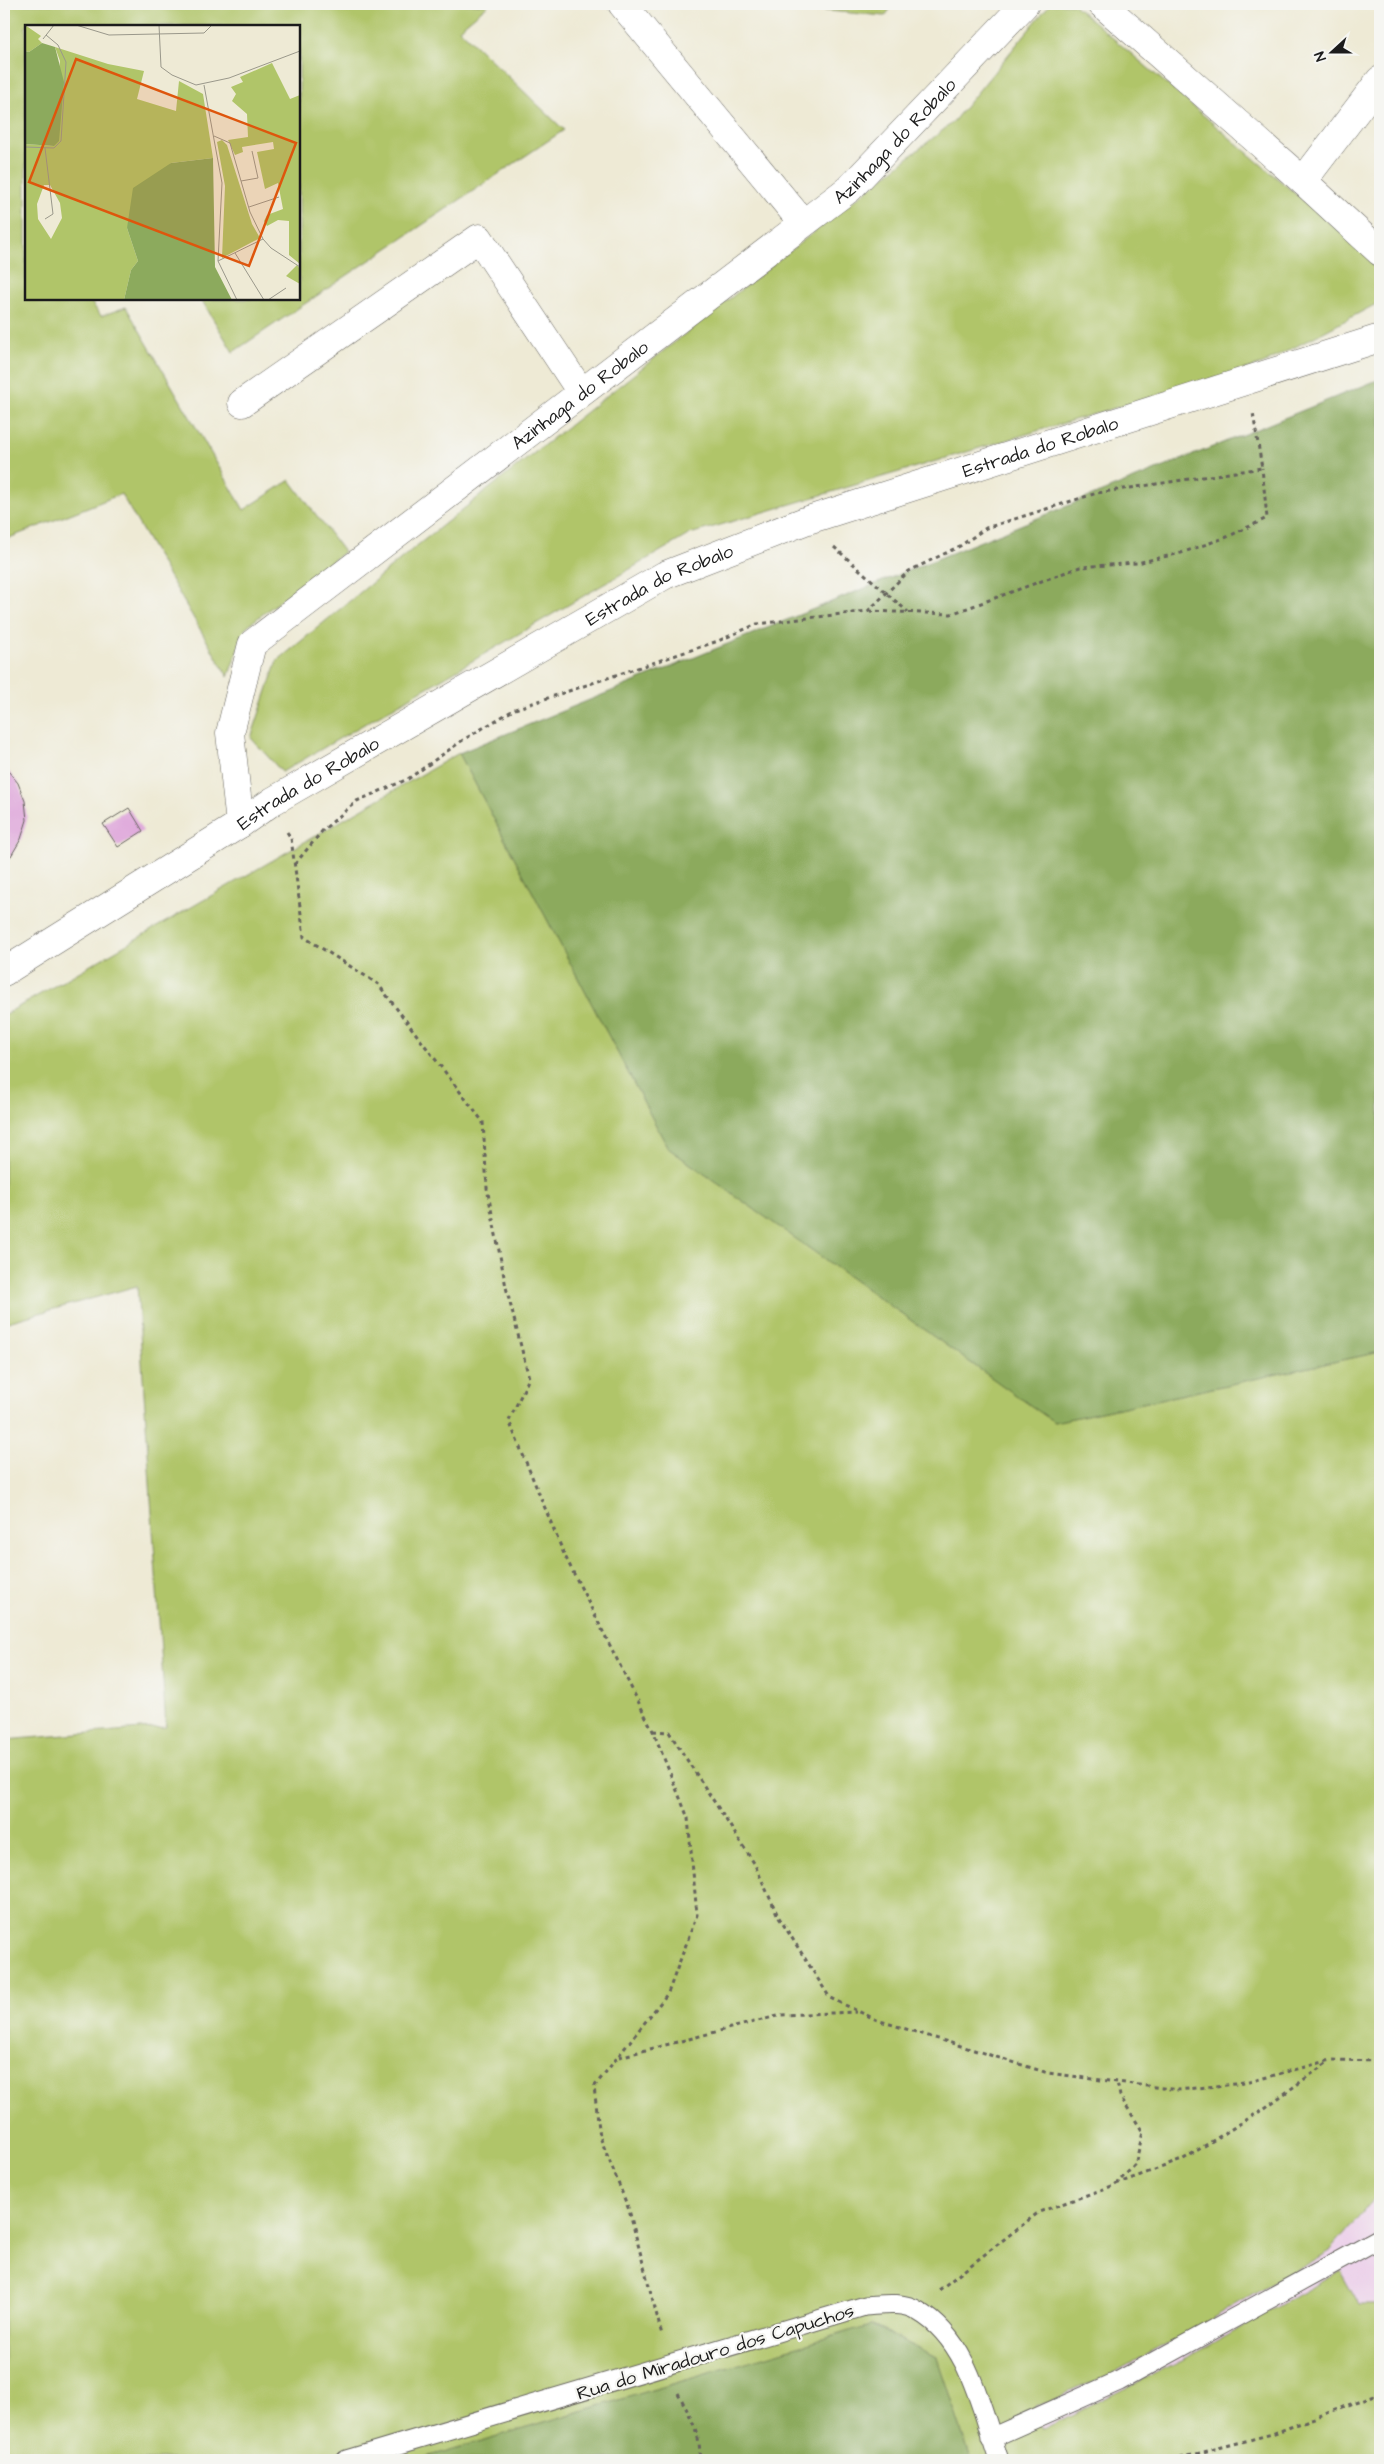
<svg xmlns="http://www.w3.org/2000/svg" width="1384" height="2464" font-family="'Architects Daughter',sans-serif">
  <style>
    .built { fill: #ecd1ea }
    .green { fill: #b0c569; stroke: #667042 }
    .forest { fill: #8caa5d; stroke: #54633c }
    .building { fill: #dea5da }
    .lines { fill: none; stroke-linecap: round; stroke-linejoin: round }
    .service-casing { stroke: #66645d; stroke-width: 21 }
    .minor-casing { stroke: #66645d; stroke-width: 29 }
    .path { stroke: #66645d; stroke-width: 3; stroke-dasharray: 4 4; stroke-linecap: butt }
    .service { stroke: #fff; stroke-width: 19 }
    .minor { stroke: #fff; stroke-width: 28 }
    .labels { text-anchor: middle; stroke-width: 4.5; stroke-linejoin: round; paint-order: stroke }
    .street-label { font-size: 19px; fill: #1c1c1c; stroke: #f6f6f2 }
    .inset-road { fill: none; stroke: #9a988b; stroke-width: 1 }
    .view { fill: #de560d; fill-opacity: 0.15; stroke: #de560d; stroke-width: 2.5 }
    .inset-edge { fill: none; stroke: #1c1c1c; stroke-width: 2.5 }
  </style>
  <rect width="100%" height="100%" fill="#f6f6f2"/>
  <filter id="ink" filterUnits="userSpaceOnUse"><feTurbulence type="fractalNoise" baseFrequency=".02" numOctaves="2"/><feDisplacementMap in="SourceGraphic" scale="10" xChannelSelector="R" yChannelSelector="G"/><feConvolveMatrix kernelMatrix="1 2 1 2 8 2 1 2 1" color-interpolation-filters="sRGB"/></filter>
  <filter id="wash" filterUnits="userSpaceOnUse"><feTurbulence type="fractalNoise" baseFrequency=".0096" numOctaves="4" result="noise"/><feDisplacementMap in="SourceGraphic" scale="20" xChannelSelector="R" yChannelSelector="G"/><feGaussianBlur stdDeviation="1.12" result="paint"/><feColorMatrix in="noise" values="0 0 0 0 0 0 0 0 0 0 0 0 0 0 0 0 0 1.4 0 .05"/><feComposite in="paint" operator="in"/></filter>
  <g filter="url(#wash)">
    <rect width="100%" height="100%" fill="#eeead5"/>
    <path class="built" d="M1380,2192V2305H1359L1340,2272L1194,2354L1043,2429L1035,2407L1113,2373L1173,2341L1332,2249Z"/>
    <g class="green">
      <path d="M4,4H489L459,29L564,130L233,352L201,299H299V26H26V299H89L101,316L126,307L244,510L290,480L344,552L246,627L228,677L121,494L4,540Z"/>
      <path d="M811,4H894L885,16L817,10Z"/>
      <path d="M1050,4H1073L1380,266V302L1263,364L690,534L282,772L251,738L277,661L414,548L952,123Z"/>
      <path d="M459,753L668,1148L1054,1422L1380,1352V2192L1332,2249L1173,2341L1113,2373L1035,2407L1043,2429L1194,2354L1340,2271L1359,2305H1380V2460H971L937,2358L871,2325L417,2460H4V1740L166,1727L137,1286L4,1323V1015Z"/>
    </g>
    <g class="forest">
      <path d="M1380,379V1352L1054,1422L668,1148L459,753Z"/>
      <path d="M871,2325L937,2358L971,2460H417Z"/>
    </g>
    <g id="blocks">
      <g class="building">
        <path d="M4,766L18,783L25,801L27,820L21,839L11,856L4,861Z"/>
        <path d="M129,808L143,831L118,847L103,824Z"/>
      </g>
    </g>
  </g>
  <g filter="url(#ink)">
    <use href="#blocks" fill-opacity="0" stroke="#66645d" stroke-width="1"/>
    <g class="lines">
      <defs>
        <g id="service">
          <path d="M991,2438L1119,2381L1380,2238"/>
          <path d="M346,2460L865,2306C882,2305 902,2301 918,2311C969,2340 981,2409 999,2460"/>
        </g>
        <g id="minor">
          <path d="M622,4L803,223"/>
          <path d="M1102,4L1303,181L1380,252"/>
          <path d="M1303,181L1380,80"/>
          <path d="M242,403L479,238L581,392"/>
          <path id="s1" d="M240,824L230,733L252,644L850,188L1025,4"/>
          <path id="s2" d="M4,972L240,824L273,801L665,575L805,521L1380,338"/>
        </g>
      </defs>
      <use href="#service" class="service-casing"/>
      <use href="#minor" class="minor-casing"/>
      <g class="path">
        <path d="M834,547L908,612"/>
        <path d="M869,611L951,614L1080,567L1137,563L1181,553L1227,537L1267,518L1262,468"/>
        <path d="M287,832L291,838L304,937L378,984L483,1122L487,1188L506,1287L529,1378L509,1421L564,1554L653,1731L688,1818L697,1915L668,1993L594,2087L600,2137L629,2210L662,2335"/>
        <path d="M295,864L323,830L357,801L408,779L463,740L515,709L718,641L757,624L868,611L909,571L960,546L986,528L1097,493L1262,468L1253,413"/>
        <path d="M653,1731L669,1732L754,1863L778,1916L830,1998L877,2020L1048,2073L1178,2090L1245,2083L1331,2060L1380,2061"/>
        <path d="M619,2057L781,2015L857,2012"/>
        <path d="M1116,2184L1182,2160L1262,2110L1328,2062"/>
        <path d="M939,2290L1039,2212L1115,2185L1135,2165L1143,2132L1120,2096L1117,2082"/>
        <path d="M678,2393C687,2410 705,2441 698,2460"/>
        <path d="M1094,2460H1126"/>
        <path d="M1173,2460L1272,2434L1380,2393"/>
      </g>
      <use href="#service" class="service"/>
      <use href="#minor" class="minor"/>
    </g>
  </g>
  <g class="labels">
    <g class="street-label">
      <text dy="7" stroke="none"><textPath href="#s1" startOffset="1000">Azinhaga do Robalo</textPath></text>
      <text dy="7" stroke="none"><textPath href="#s1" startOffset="595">Azinhaga do Robalo</textPath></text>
      <text dy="7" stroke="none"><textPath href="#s2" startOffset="1168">Estrada do Robalo</textPath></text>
      <text dy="7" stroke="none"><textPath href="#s2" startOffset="762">Estrada do Robalo</textPath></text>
      <text dy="7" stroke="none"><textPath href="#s2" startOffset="358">Estrada do Robalo</textPath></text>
      <text transform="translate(715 2351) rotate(-17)" y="7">Rua do Miradouro dos Capuchos</text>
    </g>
  </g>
  <g transform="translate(25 25)">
    <rect width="275" height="275" fill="#eeead5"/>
    <path d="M0,0L16,11L13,14L17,18L4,27L0,26ZM30,22L83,39L119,46L112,74L151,86L154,56L178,69L188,133L146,138L102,203L113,236L106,245L99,275H0V119L29,121L35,36ZM19,160H25L35,178L37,193L26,214L13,194L12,179ZM247,38L265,74L275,70V239L264,230V196L253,195L242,201L239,196L242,190L258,184L253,158L240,164L232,127L249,124L248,117L217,122L218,127L210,130L203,115L223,112L222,89L207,76L211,69L206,62L218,57L215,52ZM197,115L202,120L227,199L235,213L197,233L200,161L192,117ZM272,240L275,244V259L261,251Z" fill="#b0c569" fill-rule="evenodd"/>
    <path d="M17,18L30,22L39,57L34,116L29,121L0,119V26L4,27ZM188,133L190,242L207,275H99L106,245L113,236L102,203L108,163L146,138Z" fill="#8caa5d"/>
    <path class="inset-road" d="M51,0L84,10L179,8L187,0M134,0L136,42L147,50L171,60L204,53L275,26M18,14L29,0M179,60L197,158L193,236L212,275M189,111L205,118L225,187L238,214L246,223L275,242M0,122L29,123L36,116L41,37L33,20L21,10M20,123L28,189L20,194M216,156L233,153L227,126M224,182L254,172M210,228L239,275M193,236L238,214M243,275L261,263"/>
    <path class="view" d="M51,34L271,118L224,241L4,157Z"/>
    <rect width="275" height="275" class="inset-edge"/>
  </g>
  <rect width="1384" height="2464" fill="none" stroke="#f6f6f2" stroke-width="20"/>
  <g transform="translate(1332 52) rotate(249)" stroke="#f6f6f2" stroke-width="4" paint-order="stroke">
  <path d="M0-4L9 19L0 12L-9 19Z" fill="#1c1c1c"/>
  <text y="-8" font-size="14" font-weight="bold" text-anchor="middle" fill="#1c1c1c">N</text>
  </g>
</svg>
